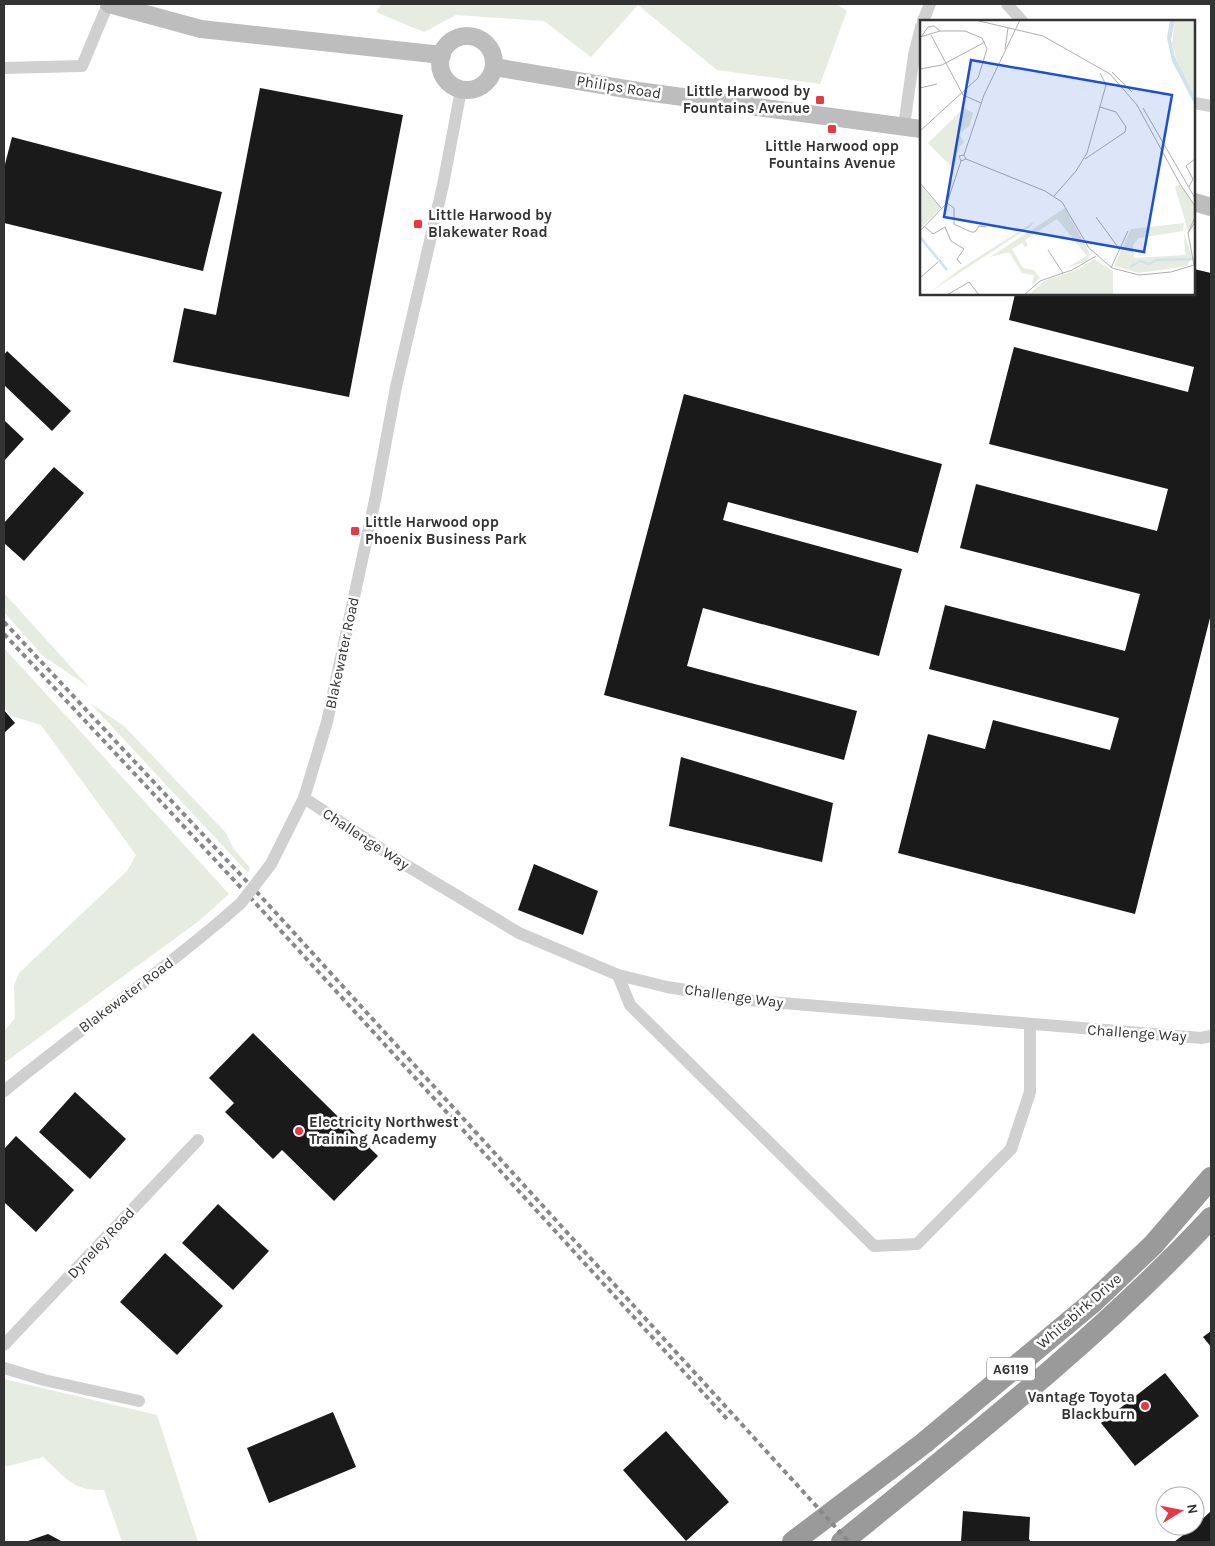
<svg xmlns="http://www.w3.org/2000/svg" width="1215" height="1546" font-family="Karla,sans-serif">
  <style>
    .green { fill: #e6ecdf }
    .building { fill: #1a1a1a }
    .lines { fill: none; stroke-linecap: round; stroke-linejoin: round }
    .street { stroke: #d0d0d0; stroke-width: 12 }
    .secondary { stroke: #bdbdbd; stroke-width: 18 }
    .highway { stroke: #9a9a9a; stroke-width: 22 }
    .rail { stroke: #888; stroke-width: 4; stroke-dasharray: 5 4; stroke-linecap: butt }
    .street-bridge { stroke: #d0d0d0; stroke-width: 12 }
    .poi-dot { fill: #e63946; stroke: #fff; stroke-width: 2 }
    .labels { text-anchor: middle; stroke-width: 5; stroke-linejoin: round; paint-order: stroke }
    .shield { fill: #fff; stroke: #707070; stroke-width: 1 }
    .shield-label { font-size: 14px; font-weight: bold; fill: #333 }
    .street-label { font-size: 15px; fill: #333; stroke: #fff }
    .poi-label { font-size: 15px; font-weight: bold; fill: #333; stroke: #fff; text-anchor: start }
    .inset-river { fill: none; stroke: #cfe2ee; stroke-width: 2.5 }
    .inset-road { fill: none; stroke: #adadad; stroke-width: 1 }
    .view { fill: #1d4ed8; fill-opacity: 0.15; stroke: #1d4ed8; stroke-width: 2.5 }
    .inset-edge { fill: none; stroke: #333; stroke-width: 2.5 }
  </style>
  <rect width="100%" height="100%" fill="#fff"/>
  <g class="green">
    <path d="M382,4H837L847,11L820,84L717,70L638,5L591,57L544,21L456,15L424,32L376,12Z"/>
    <path d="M4,593L89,687L43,656L4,612Z"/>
    <path d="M4,648L229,894L199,921L4,1063V1032L15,1018L14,986L19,973L127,871L136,855L41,725L11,716L4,707Z"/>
    <path d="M90,703L124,726L226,833L233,848L250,868L248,873Z"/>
    <path d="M4,1379L157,1415L198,1542H122L104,1490C71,1491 66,1477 43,1457L4,1467Z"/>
  </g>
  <g class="building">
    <path d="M260,88L403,115L349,397L173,362L184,308L216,315Z"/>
    <path d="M12,137L222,192L203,271L4,223V168Z"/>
    <path d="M1194,269L1211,273V614L1135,914L898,853L928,734L985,749L993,720L1110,750L1119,718L929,669L945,605L1125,651L1140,594L960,548L976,484L1157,531L1168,489L989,444L1014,347L1188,392L1194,367L1009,320L1015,294H1194Z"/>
    <path d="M7,351L71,411L52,431L4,385V355Z"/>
    <path d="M684,394L942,464L918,553L728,502L723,520L902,569L879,656L703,608L687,666L857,711L844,760L604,695Z"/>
    <path d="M5,421L24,439L4,461V423Z"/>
    <path d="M54,467L84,493L24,561L4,543V523Z"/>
    <path d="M4,710L15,723L4,733Z"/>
    <path d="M681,757L833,803L822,862L669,826Z"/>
    <path d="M534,864L598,891L583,935L518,910Z"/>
    <path d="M253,1033L378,1156L334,1201L282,1150L273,1159L225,1112L234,1103L209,1078Z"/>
    <path d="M75,1092L126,1139L90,1179L39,1132Z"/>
    <path d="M16,1136L74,1190L36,1232L4,1202V1149Z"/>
    <path d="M218,1204L269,1251L233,1290L182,1243Z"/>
    <path d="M165,1253L223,1306L177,1355L120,1302Z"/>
    <path d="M1211,1331V1347L1203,1337Z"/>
    <path d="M1165,1373L1199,1416L1135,1466L1101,1423Z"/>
    <path d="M333,1412L356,1467L269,1503L247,1448Z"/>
    <path d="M666,1431L729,1502L686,1541L623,1470Z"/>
    <path d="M963,1511L1030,1517L1029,1539L1031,1542H961Z"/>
    <path d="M1211,1511V1542H1174L1195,1526Z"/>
    <path d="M48,1534L63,1542H25Z"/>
  </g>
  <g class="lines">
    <g class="street">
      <path d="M1007,4L1022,21"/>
      <path d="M923,21L930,4"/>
      <path d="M4,68L82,66L108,4"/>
      <path d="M1194,103L1211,106"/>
      <path d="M904,126L914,55L921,27"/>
      <path d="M304,798L404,864L519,933L618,975L667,987L748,1000L1201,1038L1211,1036"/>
      <path d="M271,864L304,798L327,722L375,500L396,387L443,185L461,90"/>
      <path d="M618,975L630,1005L874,1246L917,1244L1011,1149L1030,1092V1024"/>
      <path d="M4,1091C77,1032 153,978 225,917"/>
      <path d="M4,1345L198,1140"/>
      <path d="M4,1368L44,1380L139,1401"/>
    </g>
    <g class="secondary">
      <path d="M109,4L201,29L442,55"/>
      <circle cx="467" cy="63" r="27"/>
      <path d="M494,67L638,91L921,129"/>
      <path d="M1194,202L1211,207"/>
    </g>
    <g class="highway">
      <path d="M793,1542L924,1443L1093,1302L1153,1245L1211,1178"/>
      <path d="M842,1542C969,1439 1099,1338 1211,1218"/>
    </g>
    <g class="rail">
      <path d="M4,622L266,902L849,1542"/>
      <path d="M4,634L260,908L727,1419"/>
    </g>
    <path class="street-bridge" d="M225,917L241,903L271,864"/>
  </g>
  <g class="poi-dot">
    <rect x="815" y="95" width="10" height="10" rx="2.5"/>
    <rect x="827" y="124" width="10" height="10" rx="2.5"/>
    <rect x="413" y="219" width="10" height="10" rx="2.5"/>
    <rect x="350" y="526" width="10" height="10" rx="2.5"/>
    <circle cx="299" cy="1131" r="5"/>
    <circle cx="1145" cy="1406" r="5"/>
  </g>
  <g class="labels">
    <rect class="shield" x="987" y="1357.5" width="48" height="23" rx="4"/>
    <g class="shield-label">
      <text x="1011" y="1374">A6119</text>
    </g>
    <g class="street-label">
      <text transform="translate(619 87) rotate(9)" y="5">Philips Road</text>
      <text transform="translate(342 653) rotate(-78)" y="5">Blakewater Road</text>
      <text transform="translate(366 839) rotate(33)" y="5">Challenge Way</text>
      <text transform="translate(126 995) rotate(-37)" y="5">Blakewater Road</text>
      <text transform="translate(734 996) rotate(8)" y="5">Challenge Way</text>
      <text transform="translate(1137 1033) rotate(4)" y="5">Challenge Way</text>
      <text transform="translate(101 1243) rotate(-47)" y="5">Dyneley Road</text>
      <text transform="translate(1079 1311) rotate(-41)" y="5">Whitebirk Drive</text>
    </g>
    <g class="poi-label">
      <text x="810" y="96" text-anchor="end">Little Harwood by<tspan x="810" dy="17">Fountains Avenue</tspan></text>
      <text x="832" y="151" text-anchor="middle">Little Harwood opp<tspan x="832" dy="17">Fountains Avenue</tspan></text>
      <text x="428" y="220">Little Harwood by<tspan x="428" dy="17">Blakewater Road</tspan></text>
      <text x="365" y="527">Little Harwood opp<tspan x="365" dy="17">Phoenix Business Park</tspan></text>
      <text x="309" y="1127">Electricity Northwest<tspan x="309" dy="17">Training Academy</tspan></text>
      <text x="1135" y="1402" text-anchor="end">Vantage Toyota<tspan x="1135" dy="17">Blackburn</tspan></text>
    </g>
  </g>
  <g transform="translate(920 20)">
    <rect width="275" height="275" fill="#fff"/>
    <path d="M255,0H275V78L260,51L252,24ZM44,88L53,93L49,106L39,114L44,122L39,127L34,149L8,123ZM260,164L275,186V197L268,211L255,167ZM0,165L21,188L0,208ZM145,188L170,234L167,241L145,249L167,236L137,199L105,220L108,225L105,227L102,223L92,229L103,248L114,250L120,258L112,265L114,255L102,253L89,232L70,237ZM115,201L110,207L10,272L40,249ZM264,203L263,211L219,218L213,225L214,238L265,235L264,213L272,237L267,246L219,253L194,246L211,209ZM174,239L193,251V275H108L124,261L159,249Z" fill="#e6ecdf"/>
    <path d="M250,0H255L251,20L255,37L275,78V85L252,41L247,18Z" fill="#cfe2ee"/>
    <path class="inset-river" d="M0,217L27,250M210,247L220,241L229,244L237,240L275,239"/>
    <path class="inset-road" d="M55,0L123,16L190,54L217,85L260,164L275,186M11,15L43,75L61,83M0,17L20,11H45L62,18L67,29L58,58L0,111M1,17L8,7L14,6L20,11M85,29L88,8M0,49L22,45L65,22M192,52L212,72M0,68L17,64M223,88L275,178M44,135L46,139L41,141L39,136L44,135L64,75L100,0M46,139L125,171L142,182L169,228L192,248L219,255L251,252L274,245M165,139L205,112L206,107L196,92L180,87M0,163L22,189M269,167L273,159L266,146L275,139M134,176L156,151L167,133L186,65L180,53M27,183L34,188V204L51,212H55L59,206L66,207M176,197L200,230M275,197L268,213L275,202M5,207L13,214L25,207L31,221L44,229L37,239L41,244M0,211L27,183L41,141M268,213L274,245M128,230L143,253M191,248L208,211M0,258L18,242M27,275L49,262L59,275M104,275L120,261L152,250L176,236"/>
    <path class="view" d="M51,40L252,75L224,232L24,197Z"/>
    <rect width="275" height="275" class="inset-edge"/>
  </g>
  <rect width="1215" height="1546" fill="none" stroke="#333333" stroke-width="10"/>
  <g transform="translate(1180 1511) rotate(80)"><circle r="24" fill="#ffffff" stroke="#adadad"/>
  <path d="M0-4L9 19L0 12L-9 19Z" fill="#e63946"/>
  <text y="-8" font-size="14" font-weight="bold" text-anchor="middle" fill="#333333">N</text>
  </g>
</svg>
